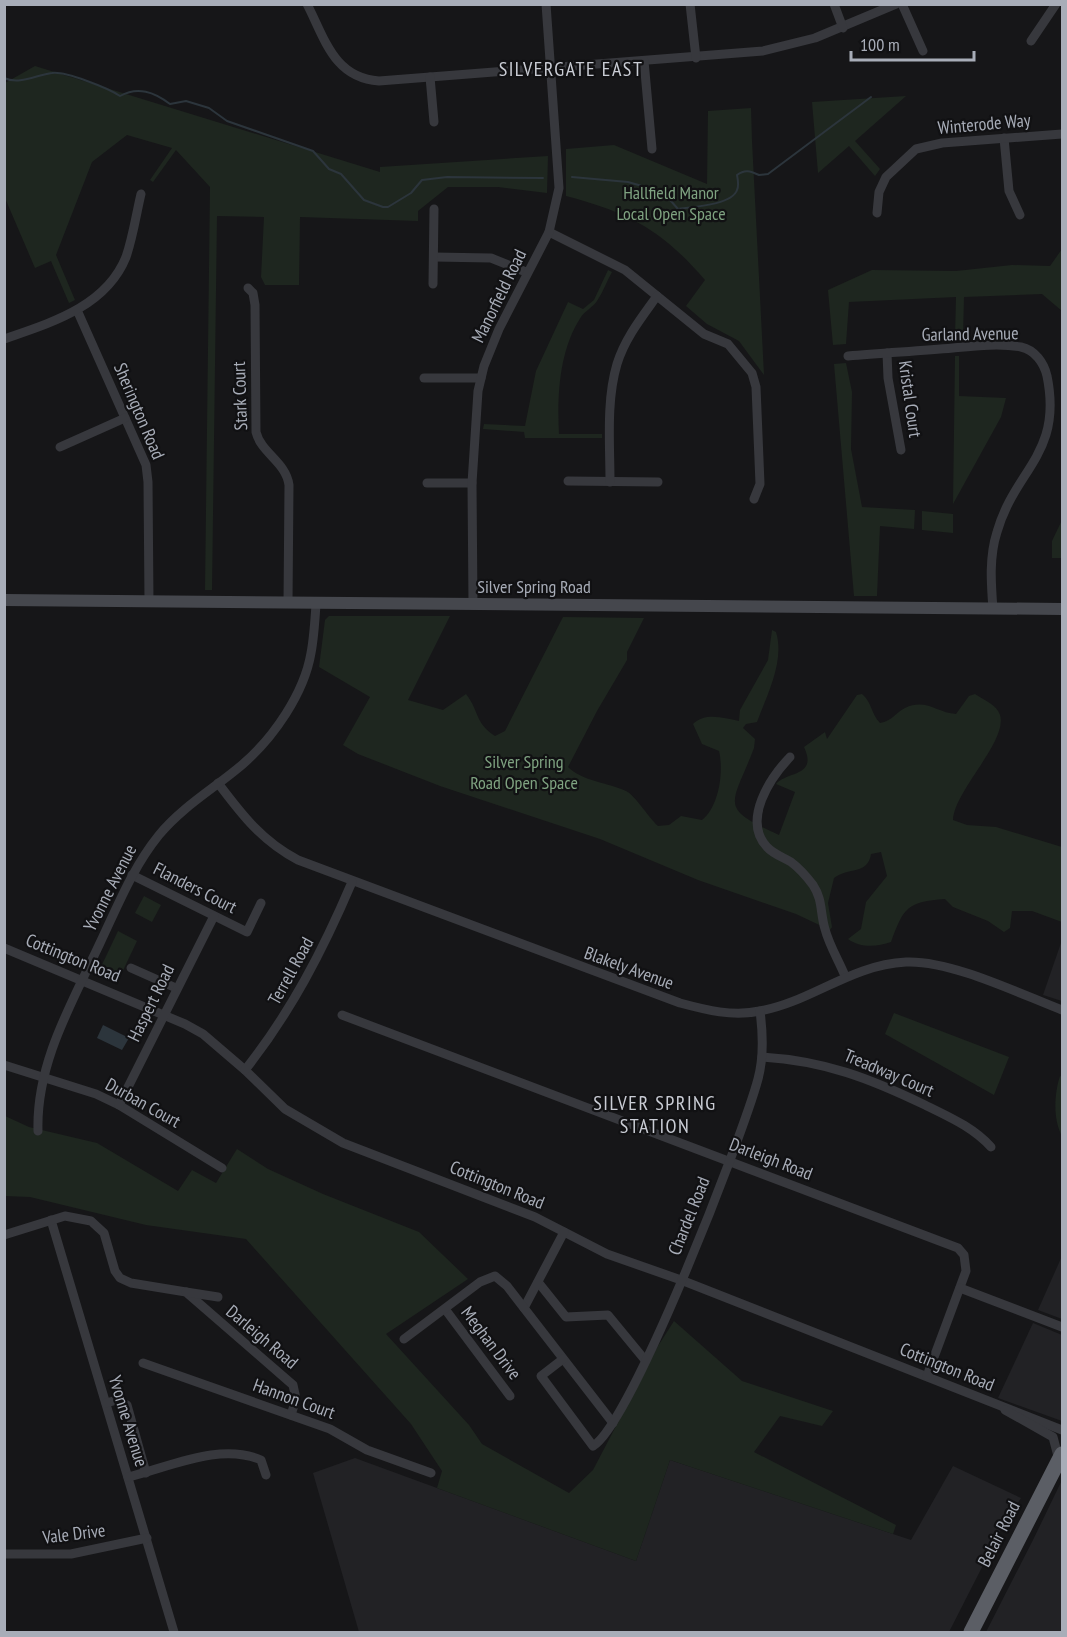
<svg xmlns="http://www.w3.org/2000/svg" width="1067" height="1637" font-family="'PT Sans Narrow',sans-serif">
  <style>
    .built { fill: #222225 }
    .green { fill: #1e261f }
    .water { fill: #2c353c }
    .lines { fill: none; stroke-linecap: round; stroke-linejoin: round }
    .stream { stroke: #2c353c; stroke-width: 2 }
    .minor { stroke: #37383d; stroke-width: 9 }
    .secondary { stroke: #45474d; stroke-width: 12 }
    .trunk { stroke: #5b5e65; stroke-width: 15 }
    .labels { text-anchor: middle; stroke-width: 4.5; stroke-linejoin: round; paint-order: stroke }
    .street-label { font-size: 18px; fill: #a8adb8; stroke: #111113 }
    .park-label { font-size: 18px; fill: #7fa381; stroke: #111113 }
    .neighbourhood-label { font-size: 20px; letter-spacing: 1.5px; fill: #c9ccd4; stroke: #111113 }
  </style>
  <rect width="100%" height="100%" fill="#161618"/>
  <g class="built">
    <path d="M1062,940V1001L1043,995Z"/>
    <path d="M1062,1256V1319L1038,1310Z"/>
    <path d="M1033,1323L1062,1335V1421L998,1398Z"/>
    <path d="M355,1458L636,1561L670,1460L911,1540L953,1466L1021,1498L1003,1526L949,1632H359L313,1473Z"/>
    <path d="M1062,1480V1632H986L1033,1540Z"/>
  </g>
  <g class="green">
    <path d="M35,66L380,172V167L548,156L547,193L498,187H448L418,211V221L300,217L299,285H265L261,277L264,217L217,216L212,590H205L210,187L176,150L153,182L150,180L172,148L127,135L92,162L56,255L75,300L69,303L51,261L35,268L5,198V83Z"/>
    <path d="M906,96L855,141L880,169L875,176L849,146L818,173L812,102Z"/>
    <path d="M751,108L752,141L764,375L739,341L707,324L686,306L705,280C662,230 630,213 566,196V149L614,145L707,184L708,111Z"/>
    <path d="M1062,249V311L1042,294L964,297L963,337H955L956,297L849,302L846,344L833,345L828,290L872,270L956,271L1012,265L1050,266Z"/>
    <path d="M608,270L612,272C607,281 603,292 597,301C593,307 585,311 581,317C559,350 557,396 559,434H602V438H525L524,432L483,429L484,424L525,426L536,371L568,302L583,309L594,300Z"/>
    <path d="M955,356H959V396L1006,398L1001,417L953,504Z"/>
    <path d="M846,363L852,392L851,449L862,507L915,510L914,529L880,526L877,596H854L834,364Z"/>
    <path d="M922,511L953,514V533L922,530Z"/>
    <path d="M1062,520V558H1052V541Z"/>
    <path d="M329,616H450L408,700L443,710L466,694C480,712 474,722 495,736L505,731L563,617L644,618L627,652V660L597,711L568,767C582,781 609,783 626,791C635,795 648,817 658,826L669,825L681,816L702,820C719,807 724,771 719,751L702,744L693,724C706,712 723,718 739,721L740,710L768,660L772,630L776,632C785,661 767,695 757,722L746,724L743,728L755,739L754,748C732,806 717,807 779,835L795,792L776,784C787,771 818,777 804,747L825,732L827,739L857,695L862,694C872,702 871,714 880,723C892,721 895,713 905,708C926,698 937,713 956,714L969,696L975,694C984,700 997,705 1000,715C1008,741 954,791 953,820L967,825L996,827L1062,847V922L1032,911H1012L1010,928L1004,932L988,921L953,907L945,899C907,902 904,907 891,942C877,947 860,948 848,939L861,929L866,902L887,876L881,852L871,854C868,875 848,867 834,878L828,903L832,927L830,930L796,914L698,880L600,839L440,786L358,754L343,745L370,697L319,667L325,620Z"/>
    <path d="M144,896L161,905L152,922L135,913Z"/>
    <path d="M118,931L137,941L118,981L100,974L99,971Z"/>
    <path d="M894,1013L1009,1057L994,1095L885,1034Z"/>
    <path d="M1060,1076L1062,1077V1136C1053,1120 1054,1094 1060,1076Z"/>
    <path d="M5,1116L29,1127L97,1143L178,1191L192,1170L216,1183L237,1149L268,1169L323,1194L419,1232L468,1279L386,1334L469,1425L482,1444L569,1493L593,1470L658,1346L674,1321L742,1381L833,1411L822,1426L780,1416L754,1452L896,1525L893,1534L670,1460L636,1561L437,1488L442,1471L411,1424L246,1239L146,1225L30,1197L5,1196Z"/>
  </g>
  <path class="water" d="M103,1025L129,1038L122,1050L97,1038Z"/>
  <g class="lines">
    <g class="stream">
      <path d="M4,78C20,85 36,75 52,73C65,71 108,88 120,96C138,86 154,92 170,104L186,101L209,108L227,121L313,151L329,169L341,174L364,200L383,207H388L411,193L422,180L447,177L543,178"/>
      <path d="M572,177L628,182L663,192L678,209C692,207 732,205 737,190C739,186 738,180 737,175C745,169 750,171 759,175L768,174L871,97"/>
    </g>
    <g class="minor">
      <path d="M307,4C325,39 334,78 379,81L763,51L815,38L896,4"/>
      <path d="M690,4L696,58"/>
      <path d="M834,4L843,28"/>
      <path d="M902,4L923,51"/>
      <path d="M1031,41L1056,4"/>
      <path d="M644,61L652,149"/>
      <path d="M430,77L434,122"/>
      <path d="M1004,138L1009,191L1020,215"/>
      <path d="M877,213L879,192L886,177L916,149L942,143L1062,134"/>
      <path d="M549,232L625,270L704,334L728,344L752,373L756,387L760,484L754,499"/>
      <path d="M434,257L491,258L526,272"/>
      <path d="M433,284L434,209"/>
      <path d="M248,288L253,293L255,305L256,432C261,453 286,462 289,485L288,603"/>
      <path d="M77,310L146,465L148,482L149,602"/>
      <path d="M4,339C50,323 106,307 126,257C133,237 136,215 141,194"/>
      <path d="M887,353L888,378L901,450"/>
      <path d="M848,356C883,353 918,351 953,348C974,346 1000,343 1021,347C1035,350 1044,363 1047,376C1063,454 1015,469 997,532C989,557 991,583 993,609"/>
      <path d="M424,378H481"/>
      <path d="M60,447L125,418"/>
      <path d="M568,481L658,482"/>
      <path d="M610,482C610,444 606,401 617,364C625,338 642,317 657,296"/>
      <path d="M427,483H472"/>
      <path d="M473,605L472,483L478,391L484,366L499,329L549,232L559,188L546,4"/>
      <path d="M790,757C770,778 742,820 767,847C773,854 783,857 791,862C799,868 807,877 813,885C823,900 820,913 825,929C829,945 839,961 845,976"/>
      <path d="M218,783C242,815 262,841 298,860L680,1003C706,1010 733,1017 760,1011C813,1001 850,965 906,962C951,960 1020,994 1062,1010"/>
      <path d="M132,875L247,932L261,903"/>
      <path d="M4,948L185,1024L203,1034L245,1070L285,1109L343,1143L535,1217L607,1254L681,1280L1062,1430"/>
      <path d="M131,968L176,988"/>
      <path d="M342,1015L958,1248L964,1255L966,1271L927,1376"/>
      <path d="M762,1057C825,1061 869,1078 925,1105C949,1117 973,1127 991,1147"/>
      <path d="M4,1065L96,1094L119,1105L222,1168"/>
      <path d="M245,1070C291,1012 323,950 352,882"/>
      <path d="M119,1105L214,916"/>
      <path d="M38,1131C36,1063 72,1003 100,943C118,905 133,867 159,835C183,806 215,788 243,764C273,738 304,694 311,653C314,637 315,620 316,604"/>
      <path d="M51,1220L174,1632"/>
      <path d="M4,1235L65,1216L91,1221L104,1233L115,1271L120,1278L131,1283L186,1292L293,1385L296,1399L291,1415"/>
      <path d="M538,1282L566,1317L608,1315L645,1360"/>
      <path d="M960,1288L1062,1327"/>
      <path d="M186,1292L218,1297"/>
      <path d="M524,1308L564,1232"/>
      <path d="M445,1309L510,1396"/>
      <path d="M404,1339L480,1282L495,1276L507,1286L613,1423"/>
      <path d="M563,1359L541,1376L593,1446C631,1424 743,1135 758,1079C764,1057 763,1034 760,1011"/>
      <path d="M143,1363L330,1429L367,1450L431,1473"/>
      <path d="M106,1403L117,1400L127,1405L146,1473"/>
      <path d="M1005,1410L1053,1437L1059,1460"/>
      <path d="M128,1477C170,1467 220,1442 261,1460L266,1475"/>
      <path d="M4,1554H71L147,1538"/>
    </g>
    <path class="secondary" d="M4,600L1062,609"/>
    <path class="trunk" d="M971,1632L1062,1454"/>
  </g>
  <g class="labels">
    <g class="street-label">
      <text transform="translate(984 124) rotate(-5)" y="6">Winterode Way</text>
      <text transform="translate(499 296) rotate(-64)" y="6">Manorfield Road</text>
      <text transform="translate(970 334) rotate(-1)" y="6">Garland Avenue</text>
      <text transform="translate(240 396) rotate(-92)" y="6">Stark Court</text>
      <text transform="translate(910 399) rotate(82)" y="6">Kristal Court</text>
      <text transform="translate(139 411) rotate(67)" y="6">Sherington Road</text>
      <text x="534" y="593">Silver Spring Road</text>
      <text transform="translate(110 888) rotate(-63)" y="6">Yvonne Avenue</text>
      <text transform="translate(195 888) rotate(27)" y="6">Flanders Court</text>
      <text transform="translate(73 958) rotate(22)" y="6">Cottington Road</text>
      <text transform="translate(629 968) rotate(20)" y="6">Blakely Avenue</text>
      <text transform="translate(291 971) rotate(-61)" y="6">Terrell Road</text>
      <text transform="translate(151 1003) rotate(-64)" y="6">Haspert Road</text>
      <text transform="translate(889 1073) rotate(23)" y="6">Treadway Court</text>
      <text transform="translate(143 1103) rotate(29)" y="6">Durban Court</text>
      <text transform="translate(771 1159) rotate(21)" y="6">Darleigh Road</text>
      <text transform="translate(497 1185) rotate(22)" y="6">Cottington Road</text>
      <text transform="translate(689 1216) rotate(-68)" y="6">Chardel Road</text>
      <text transform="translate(262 1337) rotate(40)" y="6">Darleigh Road</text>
      <text transform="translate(491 1343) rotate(53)" y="6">Meghan Drive</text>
      <text transform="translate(947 1367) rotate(22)" y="6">Cottington Road</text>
      <text transform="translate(294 1399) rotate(20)" y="6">Hannon Court</text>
      <text transform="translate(128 1421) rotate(73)" y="6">Yvonne Avenue</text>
      <text transform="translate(74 1534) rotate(-7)" y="6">Vale Drive</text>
      <text transform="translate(999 1534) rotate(-63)" y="6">Belair Road</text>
    </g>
    <g class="park-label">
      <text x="671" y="199">Hallfield Manor<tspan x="671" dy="21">Local Open Space</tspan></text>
      <text x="524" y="768">Silver Spring<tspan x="524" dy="21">Road Open Space</tspan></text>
    </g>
    <g class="neighbourhood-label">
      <text x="571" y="76">SILVERGATE EAST</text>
      <text x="655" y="1110">SILVER SPRING<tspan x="655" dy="23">STATION</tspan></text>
    </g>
  </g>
  <rect width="1067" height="1637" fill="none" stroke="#a8adb8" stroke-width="12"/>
  <path d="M851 51v9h123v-9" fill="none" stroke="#a8adb8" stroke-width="3"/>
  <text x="860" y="51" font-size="18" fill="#a8adb8" stroke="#111113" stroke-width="4.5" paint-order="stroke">100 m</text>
</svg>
